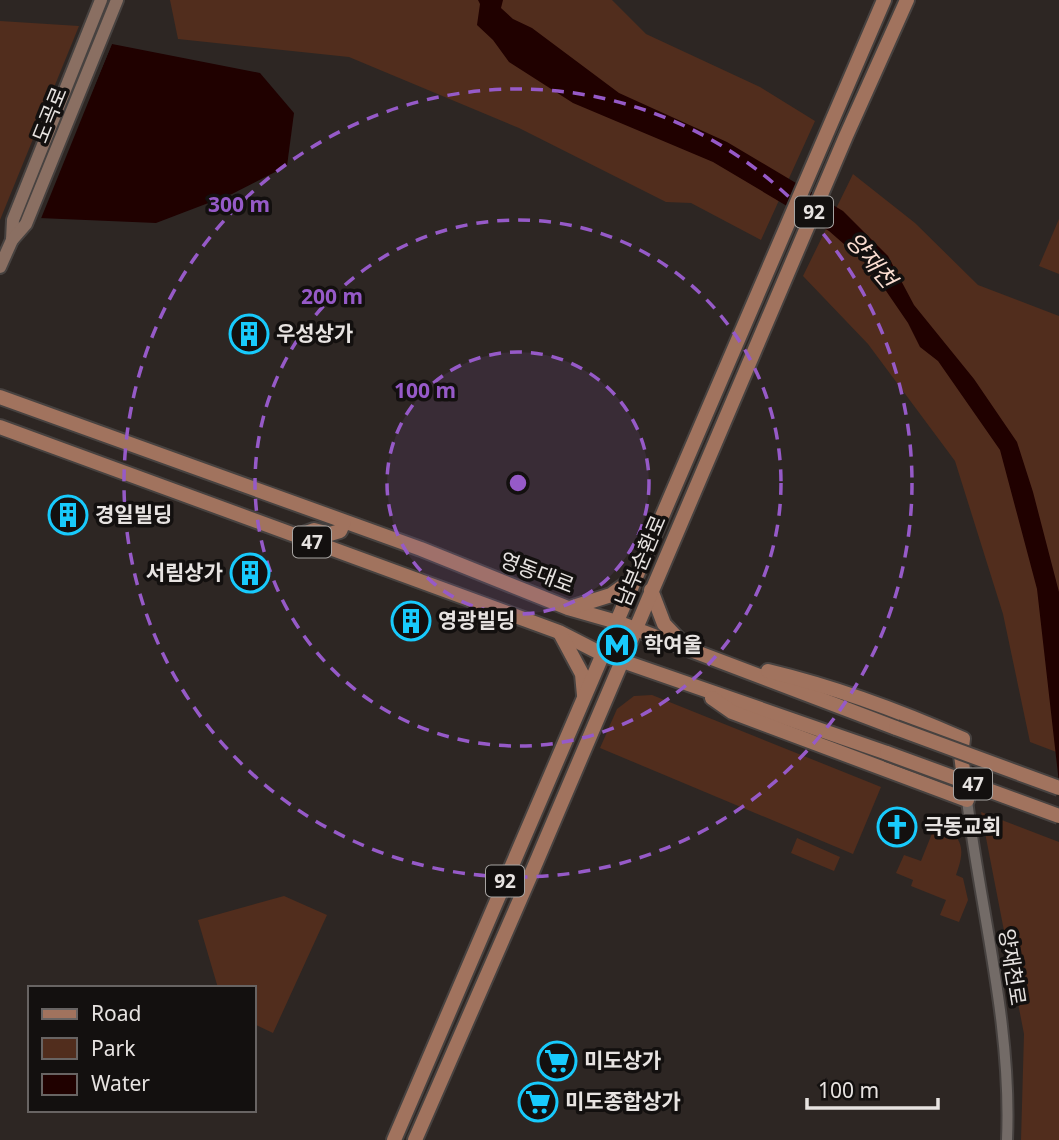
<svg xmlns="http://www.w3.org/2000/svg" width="1059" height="1140" font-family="'Noto Sans','Noto Sans KR',sans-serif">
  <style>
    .green { fill: #512d1d }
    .water { fill: #200100 }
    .pier { fill: #2d2623 }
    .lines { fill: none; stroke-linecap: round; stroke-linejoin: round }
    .tertiary-casing { stroke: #474240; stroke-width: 14 }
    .secondary-casing { stroke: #474240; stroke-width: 16 }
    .primary-casing { stroke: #474240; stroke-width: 18 }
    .tertiary { stroke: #736b67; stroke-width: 10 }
    .secondary { stroke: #8a6f62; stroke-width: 12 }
    .primary { stroke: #a1735e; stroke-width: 14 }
    .primary-bridge-casing { stroke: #474240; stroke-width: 18; stroke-linecap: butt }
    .primary-bridge { stroke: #a1735e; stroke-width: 14 }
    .ring { fill: none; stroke: #965ac8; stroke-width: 3.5; stroke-dasharray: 12 9 }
    .labels { text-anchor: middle; stroke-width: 7; stroke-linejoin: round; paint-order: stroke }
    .shield { fill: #13100f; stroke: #a7a4a2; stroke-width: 2 }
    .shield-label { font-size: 19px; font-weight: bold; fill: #e7e3e1 }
    .street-label { font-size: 21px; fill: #e7e3e1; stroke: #13100f }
    .poi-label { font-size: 21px; font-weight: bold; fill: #e7e3e1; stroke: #13100f; text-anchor: start }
    .water-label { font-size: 23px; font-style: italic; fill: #faddd0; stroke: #13100f }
    .centre { fill: #965ac8; stroke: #13100f; stroke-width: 3.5 }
    .ring-label { font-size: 21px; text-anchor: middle; font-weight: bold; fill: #965ac8; stroke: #13100f; stroke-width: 7; stroke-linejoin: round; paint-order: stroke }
  </style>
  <rect width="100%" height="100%" fill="#2d2623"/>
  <g class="green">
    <path d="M170,0H612L646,34L760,87L815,121L761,240L691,203L666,202L519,128L349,57L178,39Z"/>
    <path d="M0,21L79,26L0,220Z"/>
    <path d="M853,174L915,223L978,285L1059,316V753L1030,742L1003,614L955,461L868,344L803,276Z"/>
    <path d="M1059,219V274L1039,266Z"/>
    <path d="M652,695L881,787L853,854L600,748L617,709L634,696Z"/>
    <path d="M981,812L1059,842V1140H1021L1024,1034Z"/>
    <path d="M939,816C959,840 968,843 956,875L963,878L968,900L959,922L940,915L946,900L911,886L913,880L896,873L904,855L921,861Z"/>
    <path d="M797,838L840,857L834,871L791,853Z"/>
    <path d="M284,896L327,915L273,1033L254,1024V988H218L198,920Z"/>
  </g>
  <g class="water">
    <path d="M478,0H503L501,8L513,19L532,28L619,93L727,142L843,211L888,256L914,305L974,379L1017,442L1033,492L1059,592V783L1037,589L1000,450L938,361L920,347L908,323L869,266L829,231L713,162L573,103L509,62L493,40L477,25L480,4Z"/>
    <path d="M112,44L260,73L294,113L287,166L232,194L156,223L39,218Z"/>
  </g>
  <path class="pier" d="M113,41L40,221H38L36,216L109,43Z"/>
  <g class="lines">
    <defs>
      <path id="tertiary" d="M967,800C981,913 1012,1025 1007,1140"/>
      <g id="secondary">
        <path d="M12,240L13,220L101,0"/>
        <path d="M0,267L12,240L26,224L117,0"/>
      </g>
      <g id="primary">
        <path d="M0,397L421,549L568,608L617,622L896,728"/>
        <path d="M0,427L559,632L602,654L887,753"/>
        <path d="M298,536L314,530L330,534L340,531L344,522"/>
        <path d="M651,590L664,624L683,644"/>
        <path d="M570,608L611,595L636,577"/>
        <path d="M560,633L582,674L584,695"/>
        <path d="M712,698L732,712L967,800L961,755L963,739C900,711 835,687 768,671"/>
        <path d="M394,1140L884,0"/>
        <path d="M415,1140L532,872L846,136L907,0"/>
      </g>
    </defs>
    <use href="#tertiary" class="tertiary-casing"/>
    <use href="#secondary" class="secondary-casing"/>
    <use href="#primary" class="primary-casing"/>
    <use href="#tertiary" class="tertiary"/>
    <use href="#secondary" class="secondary"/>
    <use href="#primary" class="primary"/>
    <defs>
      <g id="primary-bridge">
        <path d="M896,728L1059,788"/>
        <path d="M887,753L1059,816"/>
      </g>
    </defs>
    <use href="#primary-bridge" class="primary-bridge-casing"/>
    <use href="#primary-bridge" class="primary-bridge"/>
  </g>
  <circle cx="518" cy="483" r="131" fill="#965ac8" fill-opacity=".12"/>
  <g class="ring">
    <circle cx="518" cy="483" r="131"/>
    <circle cx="518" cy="483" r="263"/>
    <circle cx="518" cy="483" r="394"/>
  </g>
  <defs>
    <symbol id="building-ring" viewBox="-11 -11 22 22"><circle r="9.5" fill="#13100f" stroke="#18cafc" stroke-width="1.5"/><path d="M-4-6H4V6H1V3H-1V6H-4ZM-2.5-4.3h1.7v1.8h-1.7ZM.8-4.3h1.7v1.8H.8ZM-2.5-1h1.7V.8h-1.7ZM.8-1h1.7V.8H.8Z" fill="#18cafc"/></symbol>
    <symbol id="metro-ring" viewBox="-11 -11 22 22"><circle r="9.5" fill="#13100f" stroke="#18cafc" stroke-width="1.5"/><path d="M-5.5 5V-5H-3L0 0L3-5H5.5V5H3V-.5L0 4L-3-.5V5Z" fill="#18cafc"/></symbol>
    <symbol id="church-ring" viewBox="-11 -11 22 22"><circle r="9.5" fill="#13100f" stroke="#18cafc" stroke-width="1.5"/><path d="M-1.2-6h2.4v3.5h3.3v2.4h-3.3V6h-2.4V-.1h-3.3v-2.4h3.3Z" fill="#18cafc"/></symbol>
    <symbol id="supermarket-ring" viewBox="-11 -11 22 22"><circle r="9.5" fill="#13100f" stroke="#18cafc" stroke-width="1.5"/><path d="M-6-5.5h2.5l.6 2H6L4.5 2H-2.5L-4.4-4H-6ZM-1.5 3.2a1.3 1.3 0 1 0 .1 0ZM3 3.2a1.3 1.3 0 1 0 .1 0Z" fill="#18cafc"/></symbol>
  </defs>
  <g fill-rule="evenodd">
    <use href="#building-ring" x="227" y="312" width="44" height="44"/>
    <use href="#building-ring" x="46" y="493" width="44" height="44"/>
    <use href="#building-ring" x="228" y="551" width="44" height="44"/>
    <use href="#building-ring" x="389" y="599" width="44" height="44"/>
    <use href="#metro-ring" x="595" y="623" width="44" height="44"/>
    <use href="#church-ring" x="875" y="805" width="44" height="44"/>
    <use href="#supermarket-ring" x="535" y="1039" width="44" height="44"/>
    <use href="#supermarket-ring" x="516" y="1080" width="44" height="44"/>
  </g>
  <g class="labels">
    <g class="shield">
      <rect x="795" y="196.5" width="38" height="31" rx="5"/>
      <rect x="293" y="526.5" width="38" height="31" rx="5"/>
      <rect x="954" y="768.5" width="38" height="31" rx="5"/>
      <rect x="486" y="865.5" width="38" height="31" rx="5"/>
    </g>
    <g class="shield-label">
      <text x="814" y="219">92</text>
      <text x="312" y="549">47</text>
      <text x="973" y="791">47</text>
      <text x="505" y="888">92</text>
    </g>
    <g class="street-label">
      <text transform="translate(50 115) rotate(-68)" y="7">도곡로</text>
      <text transform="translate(641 561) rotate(-67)" y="7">남부순환로</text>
      <text transform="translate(537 573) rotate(21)" y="7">영동대로</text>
      <text transform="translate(1012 967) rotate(81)" y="7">양재천로</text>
    </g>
    <g class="poi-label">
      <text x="276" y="341">우성상가</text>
      <text x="95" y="522">경일빌딩</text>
      <text x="223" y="580" text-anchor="end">서림상가</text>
      <text x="438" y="628">영광빌딩</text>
      <text x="644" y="652">학여울</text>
      <text x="924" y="834">극동교회</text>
      <text x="584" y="1068">미도상가</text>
      <text x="565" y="1109">미도종합상가</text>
    </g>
    <g class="water-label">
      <text transform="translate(871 260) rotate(50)" y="8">양재천</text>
    </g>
  </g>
  <circle cx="518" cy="483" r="10" class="centre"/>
  <g class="ring-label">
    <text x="239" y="212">300 m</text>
    <text x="332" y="304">200 m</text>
    <text x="425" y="398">100 m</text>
  </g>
  <rect x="28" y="986" width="228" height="126" fill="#13100f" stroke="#686463" stroke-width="2"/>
  <rect x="42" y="1009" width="35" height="10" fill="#a1735e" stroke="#686463" stroke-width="2"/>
  <text x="91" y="1021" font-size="21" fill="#e7e3e1">Road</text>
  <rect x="42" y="1038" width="35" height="21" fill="#512d1d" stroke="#686463" stroke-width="2"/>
  <text x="91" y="1056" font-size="21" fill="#e7e3e1">Park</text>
  <rect x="42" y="1074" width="35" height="21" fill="#200100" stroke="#686463" stroke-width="2"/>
  <text x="91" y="1091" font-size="21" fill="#e7e3e1">Water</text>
  <path d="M807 1098v10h131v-10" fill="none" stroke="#e7e3e1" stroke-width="3.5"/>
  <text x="818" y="1098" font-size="21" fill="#e7e3e1" stroke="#13100f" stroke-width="5" paint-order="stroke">100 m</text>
</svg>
